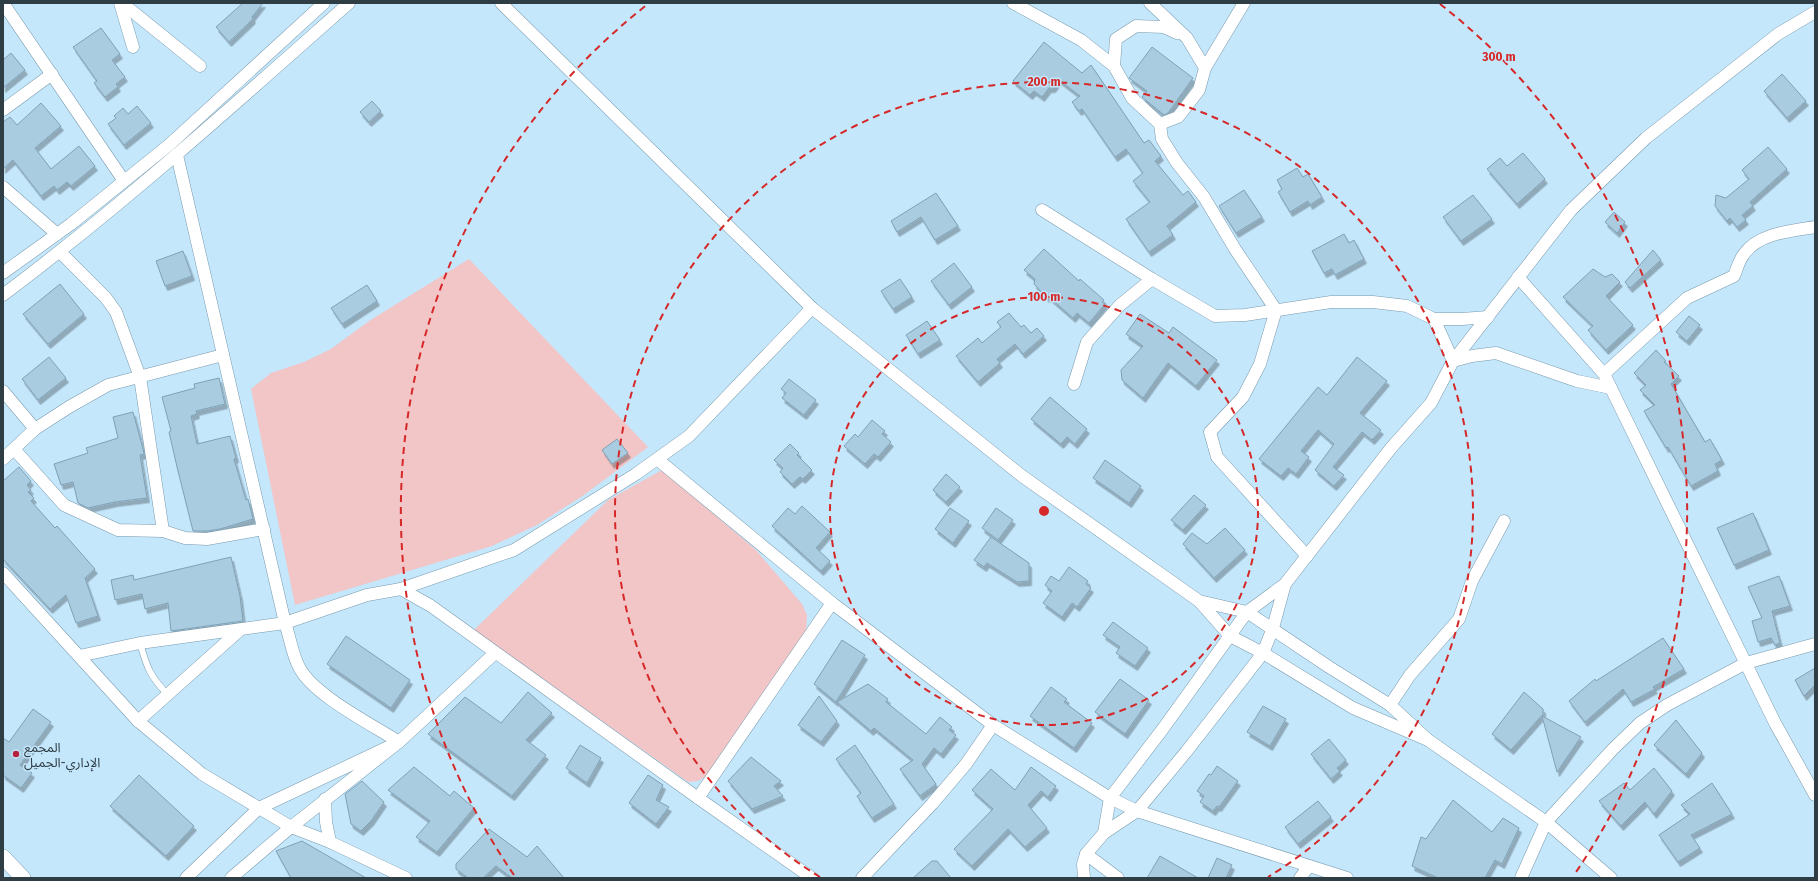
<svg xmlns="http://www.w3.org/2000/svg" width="1818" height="881" font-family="'Fira Sans','Noto Sans Arabic',sans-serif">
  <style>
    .green { fill: #f2c5c7 }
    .building { fill: #a9cce0; stroke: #80a1b5; filter: url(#shadow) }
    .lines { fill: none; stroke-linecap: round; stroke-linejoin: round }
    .service-casing { stroke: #799aad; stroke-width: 7 }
    .minor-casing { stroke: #799aad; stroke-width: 13 }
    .tertiary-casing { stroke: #799aad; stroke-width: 16 }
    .service { stroke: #fff; stroke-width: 6 }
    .minor { stroke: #fff; stroke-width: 12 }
    .tertiary { stroke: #fff; stroke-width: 15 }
    .ring { fill: none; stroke: #d62828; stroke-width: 2; stroke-dasharray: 7 5 }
    .poi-dot { fill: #b32040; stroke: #c4e7fc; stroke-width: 1.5 }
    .labels { text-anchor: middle; stroke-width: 3; stroke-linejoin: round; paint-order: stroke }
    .poi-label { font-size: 13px; fill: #2f3d45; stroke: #c4e7fc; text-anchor: start }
    .centre { fill: #d62828; stroke: #c4e7fc; stroke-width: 2 }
    .ring-label { font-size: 12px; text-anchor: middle; font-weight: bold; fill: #d62828; stroke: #c4e7fc; stroke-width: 3; stroke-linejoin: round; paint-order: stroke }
  </style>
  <defs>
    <filter id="shadow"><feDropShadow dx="2.5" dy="4.5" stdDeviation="0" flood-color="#0004"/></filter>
  </defs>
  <rect width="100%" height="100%" fill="#c4e7fc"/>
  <g class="green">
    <path d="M469,259L648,447L584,495L537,525L492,546L295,605L251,389L271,373L304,362L331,349L369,321Z"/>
    <path d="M662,470L756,550L802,604L807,615L806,633L708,775L698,781L688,782L474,630L608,500Z"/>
  </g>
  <g class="building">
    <path d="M243,3H263L252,17L253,19L229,42L216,27Z"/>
    <path d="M101,28L120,54L112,60L125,77L116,84L118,87L105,97L94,83L97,81L73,47Z"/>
    <path d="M1044,42L1082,73L1091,65L1144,143L1149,140L1161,156L1155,161L1183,195L1188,191L1196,202L1167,226L1173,235L1149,252L1126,219L1150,202L1133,181L1143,173L1126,149L1115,157L1082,109L1079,111L1072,102L1080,96L1059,80L1053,88H1049L1042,97L1034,91L1030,95L1013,81Z"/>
    <path d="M1152,47L1193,78L1168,113L1164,115L1142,97L1147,91L1129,78Z"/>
    <path d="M11,53L25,70L3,88V60Z"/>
    <path d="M1782,74L1806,101L1787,118L1764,91Z"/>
    <path d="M372,101L381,111L369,122L360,112Z"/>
    <path d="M41,103L61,126L35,148L51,169L79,146L95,166L71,186L67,182L57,190L54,186L41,196L13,160L3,169V122L10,117L17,125Z"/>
    <path d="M137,106L151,123L124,145L108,124L116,118L114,116L123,108L128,114Z"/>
    <path d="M1768,147L1787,169L1750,202L1753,206L1742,215L1746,220L1737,227L1730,218L1727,221L1715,206L1716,195L1726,198L1749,179L1742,170Z"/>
    <path d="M1523,153L1545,179L1517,204L1487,169L1500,158L1507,166Z"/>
    <path d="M1297,168L1303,177L1308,174L1322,197L1310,205L1308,201L1290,212L1278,192L1282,189L1277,180Z"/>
    <path d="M1244,190L1262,217L1236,233L1219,206Z"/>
    <path d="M936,193L958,226L935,240L921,217L897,232L891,221Z"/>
    <path d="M1473,195L1492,219L1461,241L1443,217Z"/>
    <path d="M1614,212L1625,222L1617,233L1605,222Z"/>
    <path d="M1344,234L1349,243L1354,240L1364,259L1335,275L1332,269L1324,273L1312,251Z"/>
    <path d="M1044,249L1079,281L1080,279L1104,300L1102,302L1105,304L1089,323L1077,313L1073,318L1049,297L1047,298L1034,284L1035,279L1024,270Z"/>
    <path d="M1653,250L1661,260L1630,288L1625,282Z"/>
    <path d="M183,251L192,276L165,286L156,261Z"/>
    <path d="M954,263L972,287L949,305L931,281Z"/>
    <path d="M1593,269L1605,277L1612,274L1620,282L1606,296L1633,325L1606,350L1588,330L1593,326L1563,297Z"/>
    <path d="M900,279L912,297L893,309L881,291Z"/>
    <path d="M60,284L84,314L48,344L23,314Z"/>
    <path d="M367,285L377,301L342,324L331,308Z"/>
    <path d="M1009,313L1021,327L1024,325L1031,333L1037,328L1044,336L1023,354L1015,344L997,359L1000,363L978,382L956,356L978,338L982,343L1001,327L997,322Z"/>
    <path d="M1140,314L1169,333L1173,327L1217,360L1196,386L1168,363L1143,398L1122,380L1121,370L1143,346L1126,334Z"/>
    <path d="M1689,316L1700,325L1687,341L1676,332Z"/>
    <path d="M927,321L940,340L918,354L906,335Z"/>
    <path d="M1656,350L1666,361L1664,362L1679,376L1671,384L1705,442L1710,439L1722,460L1715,464L1718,471L1691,486L1668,447L1666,448L1644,411L1655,405L1640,390L1646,385L1634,373Z"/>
    <path d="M49,357L66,378L38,400L22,379Z"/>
    <path d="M1357,357L1387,381L1360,413L1381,430L1372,440L1362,432L1333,467L1344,475L1334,486L1315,470L1334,444L1318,430L1301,451L1309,457L1296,474L1288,468L1281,476L1259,459L1318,387L1327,395Z"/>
    <path d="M219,378L225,404L196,411L197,414L191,416L197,444L230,436L236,458L234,459L246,500L248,499L253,519L220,529L207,531H193L177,467L169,432L171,431L162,397L195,388L194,384Z"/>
    <path d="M789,379L816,400L804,415L782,398L786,393L781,389Z"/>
    <path d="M1050,397L1087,429L1075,444L1067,437L1061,444L1031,419Z"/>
    <path d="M133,412L143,449L144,454L140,455L147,498L115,502L88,508L78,503L73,482L61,485L54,464L88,453L86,448L118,438L113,417Z"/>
    <path d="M872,420L885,431L882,434L891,442L878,457L874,454L865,464L844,446L855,434L858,437Z"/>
    <path d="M617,439L628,453L612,464L602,450Z"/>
    <path d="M790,444L799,453L797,455L812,470L803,479L800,477L792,484L780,472L783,468L774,460Z"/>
    <path d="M1105,460L1141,486L1129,503L1093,478Z"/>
    <path d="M19,467L31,481L27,485L31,490L28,492L34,498L31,501L55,528L57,526L95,569L85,578L98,616L76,623L66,595L50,609L3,559V481Z"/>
    <path d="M946,474L960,487L946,502L933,490Z"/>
    <path d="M1194,495L1206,505L1183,530L1171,520Z"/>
    <path d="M802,506L830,532L816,548L830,561L821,571L772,526L788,508L795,514Z"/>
    <path d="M950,508L969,521L953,543L935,529Z"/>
    <path d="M996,508L1013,520L998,540L982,528Z"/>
    <path d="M1753,513L1769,550L1734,565L1717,528Z"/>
    <path d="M1225,528L1245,550L1214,578L1183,544L1192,533L1207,544Z"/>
    <path d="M991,537L1029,563V581L1017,582L987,563L984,567L974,560Z"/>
    <path d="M231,557L240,596L243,621L171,631L168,603L145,609L142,594L115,600L111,580L133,575L134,580Z"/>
    <path d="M1069,567L1088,581L1086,584L1091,588L1077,607L1072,603L1062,617L1043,603L1052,591L1045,585L1051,576L1059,581Z"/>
    <path d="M1779,576L1790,606L1772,611L1780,643L1775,645L1771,638L1758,642L1752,621L1762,618L1748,587Z"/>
    <path d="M1113,622L1148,648L1135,666L1116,653L1120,647L1103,635Z"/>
    <path d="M346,636L410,680L391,708L327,664Z"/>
    <path d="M1663,638L1684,669L1653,687L1655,689L1631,702L1623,689L1585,722L1569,701L1595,679L1596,681Z"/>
    <path d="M842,640L865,655L836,702L814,684Z"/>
    <path d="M1815,668V685L1804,696L1795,680Z"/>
    <path d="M1120,679L1149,700L1125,734L1095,712Z"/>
    <path d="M868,684L888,699L886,702L926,734L940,717L952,727L949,730L956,735L941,754L934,748L922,764L936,784L920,796L900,769L913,760L874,728L871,731L837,702Z"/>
    <path d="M1051,687L1067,699L1064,702L1092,723L1074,748L1030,716Z"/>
    <path d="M528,692L552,713L526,740L546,755L512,796L428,734L465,697L501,723Z"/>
    <path d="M1524,692L1543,709V714L1511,750L1492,734Z"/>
    <path d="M819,696L837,721L821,742L798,725Z"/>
    <path d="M1263,706L1286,719L1270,746L1247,732Z"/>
    <path d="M33,709L51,722L20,765L32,773L21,788L3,775V738L9,742Z"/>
    <path d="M1542,716L1581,737L1557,772Z"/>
    <path d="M1676,720L1702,753L1686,774L1654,745Z"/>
    <path d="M1329,739L1346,760L1337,768L1340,771L1331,779L1311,754Z"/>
    <path d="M580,745L601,758L587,783L566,768Z"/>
    <path d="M855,745L894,804L872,818L857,796L861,793L836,759Z"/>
    <path d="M751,757L781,781L774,786L783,796L752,809L728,781Z"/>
    <path d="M1217,766L1238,781L1219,807L1217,806L1213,811L1200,802L1204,796L1197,791L1209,774L1211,775Z"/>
    <path d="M414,767L450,796L454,791L474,808L437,852L416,837L430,821L388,790Z"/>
    <path d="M1031,767L1056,786L1048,797L1041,791L1028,805L1047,828L1025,847L1008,829L972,866L954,849L993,809L972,790L991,769L1015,790Z"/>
    <path d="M1654,768L1672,791L1654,814L1645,802L1621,826L1599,801L1624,783L1630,790Z"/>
    <path d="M139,775L194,826L166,856L110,806Z"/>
    <path d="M648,775L663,785L656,800L669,807L656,824L629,803Z"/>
    <path d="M362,781L384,802L371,821L361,831L351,824L345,794Z"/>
    <path d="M1712,783L1732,814L1691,835L1700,848L1678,862L1659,835L1690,814L1681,805Z"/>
    <path d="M1453,800L1492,832L1503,818L1519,828L1502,864L1495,860L1485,878H1438L1412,866L1421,837L1426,839Z"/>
    <path d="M1318,801L1331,817L1298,844L1285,827Z"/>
    <path d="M489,829L527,857L537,846L564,878H512L496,866L483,878H468L456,869V864Z"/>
    <path d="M302,841L366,878H291L276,851Z"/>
    <path d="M1160,856L1198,878H1147Z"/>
    <path d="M1217,858L1232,865L1226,878H1208Z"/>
    <path d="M932,861H937L951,878H913Z"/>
  </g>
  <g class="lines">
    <defs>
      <path id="service" d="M140,643C147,668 150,676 168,695"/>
      <g id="minor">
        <path d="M3,3L124,181"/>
        <path d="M120,3L133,47"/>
        <path d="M122,3L200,66"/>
        <path d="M501,3L812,308L1022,476L1199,601L1230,636L1263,653L1353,708L1428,740"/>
        <path d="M1013,3L1081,40L1114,66L1132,98L1160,124L1178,117L1199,90L1205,68L1187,38L1150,3"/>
        <path d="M1114,66L1116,39L1136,26L1164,27L1177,33"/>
        <path d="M1205,68L1244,3"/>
        <path d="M3,110L52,74"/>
        <path d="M1160,124L1162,139L1177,163L1204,197L1235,249L1276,310L1260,364L1243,397L1210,432L1217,457L1307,556"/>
        <path d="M177,155L285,623C290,637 292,654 299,667C313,695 371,724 399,742L291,827L231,878"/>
        <path d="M3,187L57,234"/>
        <path d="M1042,210L1152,279L1215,316L1245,315L1331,302H1373L1407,306L1434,319L1453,361L1472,356L1496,353L1577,381L1611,388"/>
        <path d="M60,252L106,298L116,312L140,377L163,531"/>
        <path d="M3,273L71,224L169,145L324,3"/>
        <path d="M1518,277L1604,374L1775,723L1815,795"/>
        <path d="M3,295C124,204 236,103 349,3"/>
        <path d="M1434,319H1462L1488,317"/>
        <path d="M1604,374L1687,298L1734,276C1737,269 1739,260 1744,254C1759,233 1791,231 1815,227"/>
        <path d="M1074,384L1087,342L1120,305L1152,279"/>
        <path d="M3,391L35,429"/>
        <path d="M14,449L64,505L118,530L163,531L185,538L207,539L264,529"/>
        <path d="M3,459L35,429L69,407L108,385L223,355"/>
        <path d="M657,459L832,603"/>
        <path d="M3,573L138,721L202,774L291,827L330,842L406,878"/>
        <path d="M401,589L514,550L636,474L689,436L812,308"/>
        <path d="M1199,601L1247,612L1329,667L1390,705L1428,740L1546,822L1611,878"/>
        <path d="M79,656L140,643L285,623L367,595L401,589L431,606L698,798L812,878"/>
        <path d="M1390,705L1410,675L1459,619L1472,581L1504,521"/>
        <path d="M138,721L240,630"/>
        <path d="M698,798L832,603L993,725L1110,798L1137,811L1347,878"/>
        <path d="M325,799L326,822L330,842"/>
        <path d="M1104,833L1110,798L1162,730L1247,612L1285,584L1391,448L1431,403L1453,361L1571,210L1646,138L1778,34L1815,12"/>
        <path d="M1086,854L1118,878"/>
        <path d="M186,878L259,808L399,742L495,653"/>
        <path d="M862,878L932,804L966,764L993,725"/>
        <path d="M1084,878L1083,864L1086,854L1104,833L1137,811L1186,752L1263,653L1273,628L1285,584"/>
        <path d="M1300,878L1309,866"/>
        <path d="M1521,878L1546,822L1613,749L1640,723L1667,705L1746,663L1815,644"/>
      </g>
      <path id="tertiary" d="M3,857L23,878"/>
    </defs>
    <use href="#service" class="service-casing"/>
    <use href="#minor" class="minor-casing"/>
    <use href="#tertiary" class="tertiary-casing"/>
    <use href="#service" class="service"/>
    <use href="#minor" class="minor"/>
    <use href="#tertiary" class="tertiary"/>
  </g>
  <g class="ring">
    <circle cx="1044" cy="511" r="214"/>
    <path d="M820 877A429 429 0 1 1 1268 877"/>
    <path d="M514 875A643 643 0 0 1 648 4M1440 4A643 643 0 0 1 1574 875"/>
  </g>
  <circle class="poi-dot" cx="16" cy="754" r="4"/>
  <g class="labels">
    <g class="poi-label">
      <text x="24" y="752">المجمع<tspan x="24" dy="15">الإداري-الجميل</tspan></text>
    </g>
  </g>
  <circle cx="1044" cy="511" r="6" class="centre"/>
  <g class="ring-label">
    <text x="1499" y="61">300 m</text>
    <text x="1044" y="86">200 m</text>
    <text x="1044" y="301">100 m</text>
  </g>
  <rect width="1818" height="881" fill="none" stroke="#2f3d45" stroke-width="8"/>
</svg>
